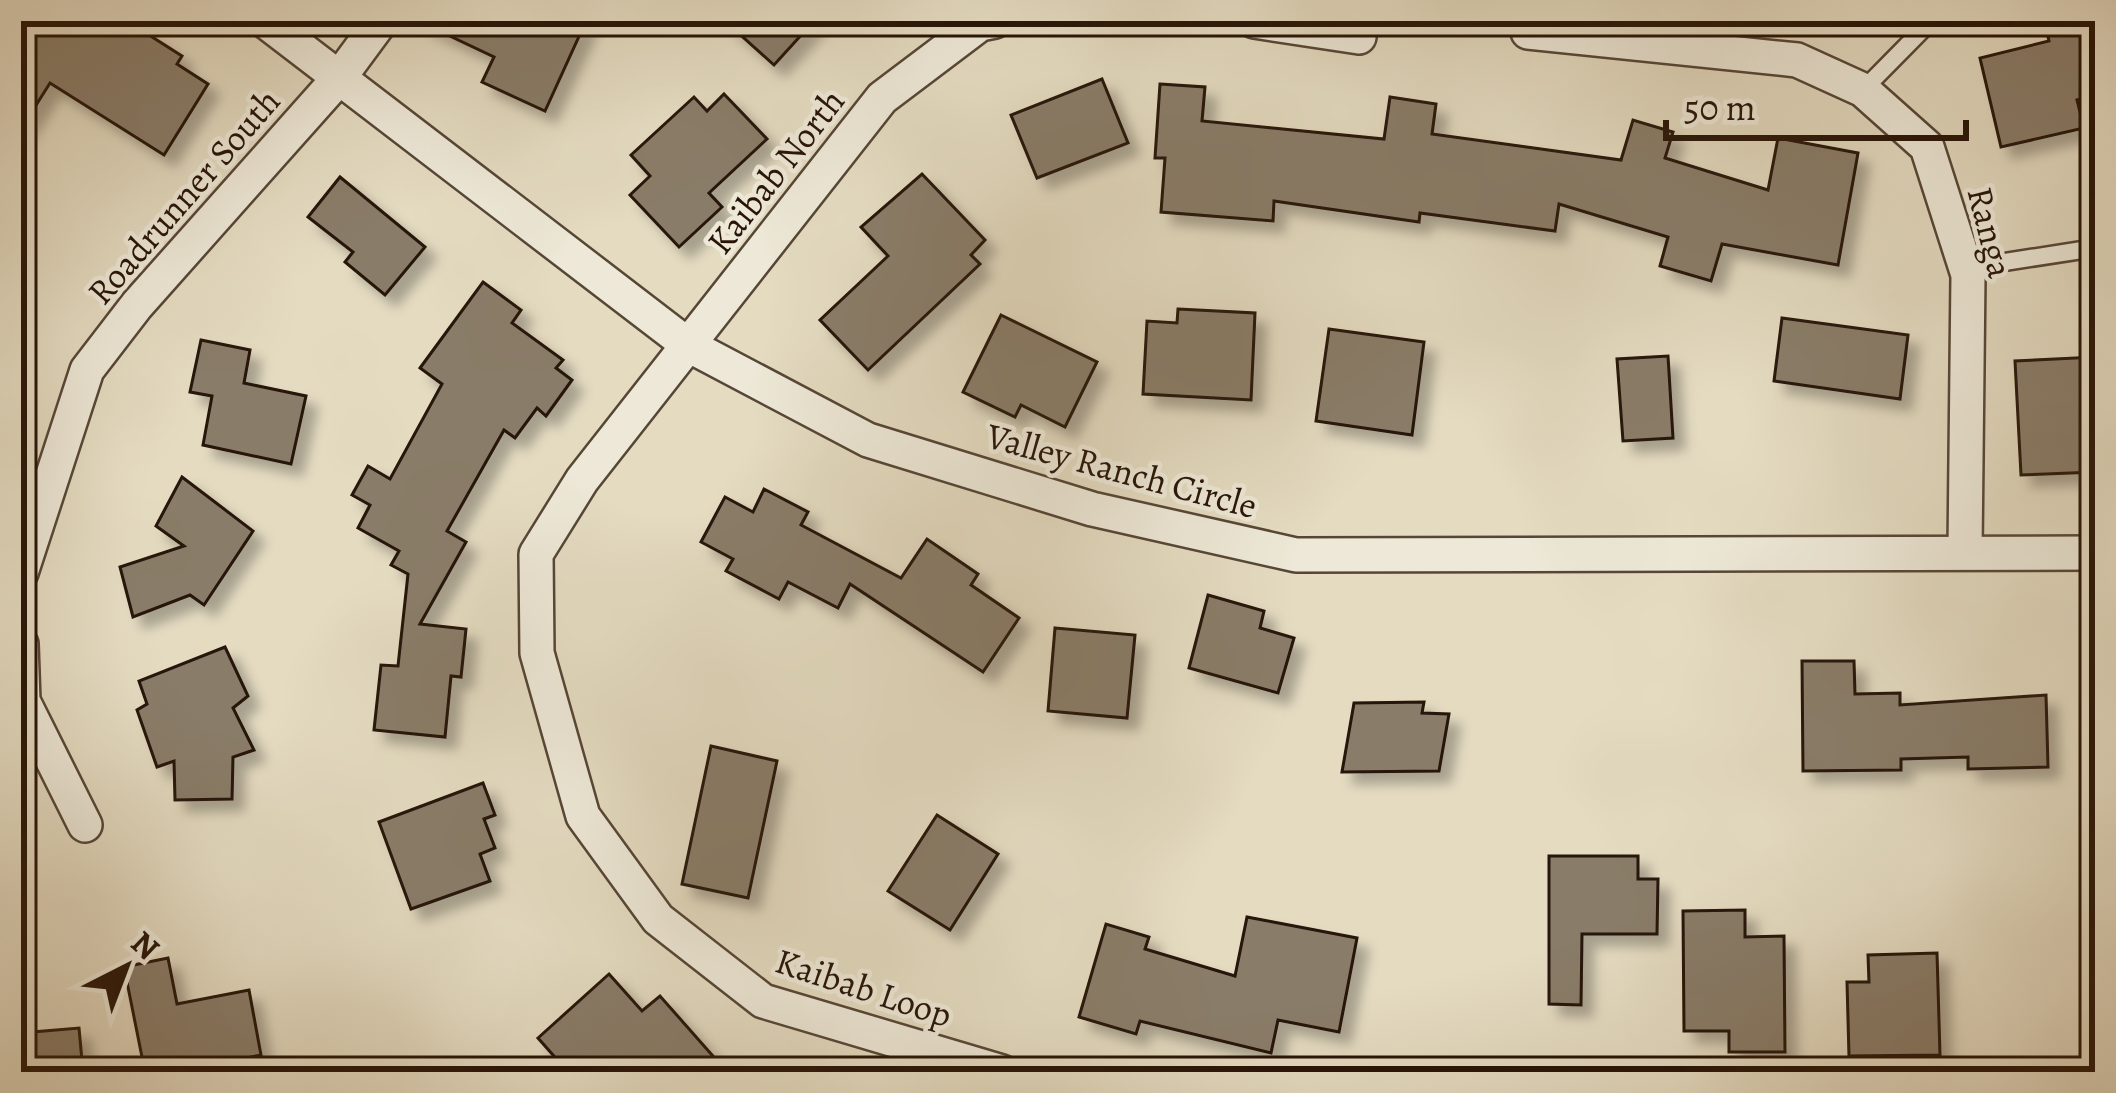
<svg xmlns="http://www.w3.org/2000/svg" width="2116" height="1093" font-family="Alegreya,serif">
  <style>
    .building { fill: #897b68; stroke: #271407; stroke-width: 3; filter: url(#shadow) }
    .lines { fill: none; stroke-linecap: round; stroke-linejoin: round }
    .lane-casing { stroke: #564636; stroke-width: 21 }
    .street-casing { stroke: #564636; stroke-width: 38 }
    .lane { stroke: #ede8d7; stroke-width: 16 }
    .street { stroke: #ede8d7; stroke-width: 33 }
    .labels { text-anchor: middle; stroke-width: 9; stroke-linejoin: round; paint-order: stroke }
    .street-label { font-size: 36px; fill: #271407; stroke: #ede8d7 }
  </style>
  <defs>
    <filter id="shadow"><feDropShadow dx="11" dy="11" stdDeviation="6" flood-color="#0004"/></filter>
  </defs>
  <rect width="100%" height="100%" fill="#e4dbc1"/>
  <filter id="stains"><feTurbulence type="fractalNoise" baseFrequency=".00167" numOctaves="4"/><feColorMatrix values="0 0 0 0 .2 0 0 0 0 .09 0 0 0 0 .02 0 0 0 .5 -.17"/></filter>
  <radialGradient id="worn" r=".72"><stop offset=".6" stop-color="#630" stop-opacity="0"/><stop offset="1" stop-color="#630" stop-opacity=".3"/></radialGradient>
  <g class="building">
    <path d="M21,21H127L182,56L177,64L208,84L164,155L50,83L21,129Z"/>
    <path d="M418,21H586L545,111L482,82L494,57Z"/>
    <path d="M725,21H814L774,65Z"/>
    <path d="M2044,21H2095V96L2077,100L2084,128L2001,147L1980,58L2049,41Z"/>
    <path d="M1102,79L1128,143L1037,178L1011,115Z"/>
    <path d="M1160,84L1205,87L1202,121L1384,139L1390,97L1436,104L1432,134L1621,160L1633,120L1673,132L1665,158L1768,190L1778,138L1858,153L1838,265L1722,244L1711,281L1660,266L1668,237L1559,204L1555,231L1420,213L1419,222L1274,201L1273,221L1161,212L1165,158H1155Z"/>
    <path d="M724,94L767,139L709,193L722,207L679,247L630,195L650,176L631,155L694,97L707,111Z"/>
    <path d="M922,174L985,240L971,255L980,264L868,370L820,320L888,256L861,227Z"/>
    <path d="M340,177L425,247L385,295L345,262L353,252L308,217Z"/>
    <path d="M483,282L521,310L512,323L563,360L556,368L572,380L546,416L537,408L515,438L504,430L447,531L466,542L420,624L466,629L461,677L451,676L445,737L374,730L381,665L398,666L408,574L391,565L399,551L358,528L370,505L352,495L368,466L390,479L442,384L420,368Z"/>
    <path d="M1178,309L1255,313L1251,400L1143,394L1147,321L1177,323Z"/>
    <path d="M1001,315L1097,362L1065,427L1021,405L1015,417L963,392Z"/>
    <path d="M1782,318L1908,335L1900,399L1774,381Z"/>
    <path d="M1329,329L1424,342L1412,435L1316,421Z"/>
    <path d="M201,340L250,350L244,383L306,396L291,464L203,445L212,396L190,392Z"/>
    <path d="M1668,356L1673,438L1623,441L1617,359Z"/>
    <path d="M2095,357V472L2021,475L2015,361Z"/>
    <path d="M182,477L253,531L204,605L190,595L133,617L120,567L184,546L156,526Z"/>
    <path d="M764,489L808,512L801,525L901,578L927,539L978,574L971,585L1019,618L983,672L850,584L838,608L788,582L779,599L726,571L733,559L701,542L725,497L753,512Z"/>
    <path d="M1208,595L1264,611L1260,628L1294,638L1278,693L1189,668Z"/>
    <path d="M1055,628L1135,635L1127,718L1048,711Z"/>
    <path d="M225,647L248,696L233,708L254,750L233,757L232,799L175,800L174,761L157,767L137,710L147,704L139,681Z"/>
    <path d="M1802,661H1854L1855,694L1900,693V705L2046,695L2048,767L1968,769V757L1901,759V770L1803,771Z"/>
    <path d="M1424,702L1422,713L1449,714L1439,771L1342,772L1354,703Z"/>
    <path d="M711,746L777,761L748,898L682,884Z"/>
    <path d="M483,783L495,815L484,819L495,848L480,854L490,881L411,909L379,822Z"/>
    <path d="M937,815L998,854L950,930L888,891Z"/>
    <path d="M1549,856H1638V879H1658L1657,934H1582L1581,1005L1549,1004Z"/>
    <path d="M1745,910V937L1784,936L1785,1052H1729V1031H1684L1683,911Z"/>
    <path d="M1247,917L1357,938L1339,1032L1278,1020L1271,1053L1140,1021L1136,1034L1079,1017L1106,924L1149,937L1145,949L1235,976Z"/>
    <path d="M1937,953L1940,1055L1849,1056L1847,982H1869L1868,955Z"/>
    <path d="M168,958L177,1004L249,990L261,1055L242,1059L245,1072H145L124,967Z"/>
    <path d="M609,974L642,1011L660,996L727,1072H568L538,1038Z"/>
    <path d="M79,1028L83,1072H21V1033Z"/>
  </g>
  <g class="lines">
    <defs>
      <g id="lane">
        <path d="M1863,90L1931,21"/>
        <path d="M1966,268L2095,248"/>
      </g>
      <g id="street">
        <path d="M265,21L688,345L868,440L1092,509L1296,555L2095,553"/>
        <path d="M995,21L980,24L882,98L582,480L536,554L537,653L583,816L658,919L763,1001L1002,1072"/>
        <path d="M1254,21L1359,37"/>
        <path d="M1528,32L1797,60L1863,90L1927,147L1968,275L1965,550"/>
        <path d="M21,573L87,370L137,305L339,78L381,21"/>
        <path d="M21,644L23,701L85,825"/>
      </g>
    </defs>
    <use href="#lane" class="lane-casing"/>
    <use href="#street" class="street-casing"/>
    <use href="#lane" class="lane"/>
    <use href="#street" class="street"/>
  </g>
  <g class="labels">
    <g class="street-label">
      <text transform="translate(775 171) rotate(-52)" y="13">Kaibab North</text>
      <text transform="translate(183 196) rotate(-49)" y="13">Roadrunner South</text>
      <text transform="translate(1991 232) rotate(76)" y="13">Ranga</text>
      <text transform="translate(1122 470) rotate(15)" y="13">Valley Ranch Circle</text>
      <text transform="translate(864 987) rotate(18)" y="13">Kaibab Loop</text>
    </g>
  </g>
  <rect width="2116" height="1093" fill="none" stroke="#e4dbc1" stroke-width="72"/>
  <rect x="24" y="24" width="2068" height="1045" fill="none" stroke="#271407" stroke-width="6"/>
  <rect x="36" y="36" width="2044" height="1021" fill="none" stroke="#271407" stroke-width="3"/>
  <g transform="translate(126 967) rotate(42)" stroke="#ede8d7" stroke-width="9" paint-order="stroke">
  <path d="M0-9L21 45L0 30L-21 45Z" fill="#271407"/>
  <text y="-18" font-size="33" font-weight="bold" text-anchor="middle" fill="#271407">N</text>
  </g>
  <path d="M1666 120v18h300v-18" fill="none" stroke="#271407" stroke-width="6"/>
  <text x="1684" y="120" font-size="36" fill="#271407" stroke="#ede8d7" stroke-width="9" paint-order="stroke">50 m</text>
  <rect width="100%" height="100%" filter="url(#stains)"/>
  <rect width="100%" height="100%" fill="url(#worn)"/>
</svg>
